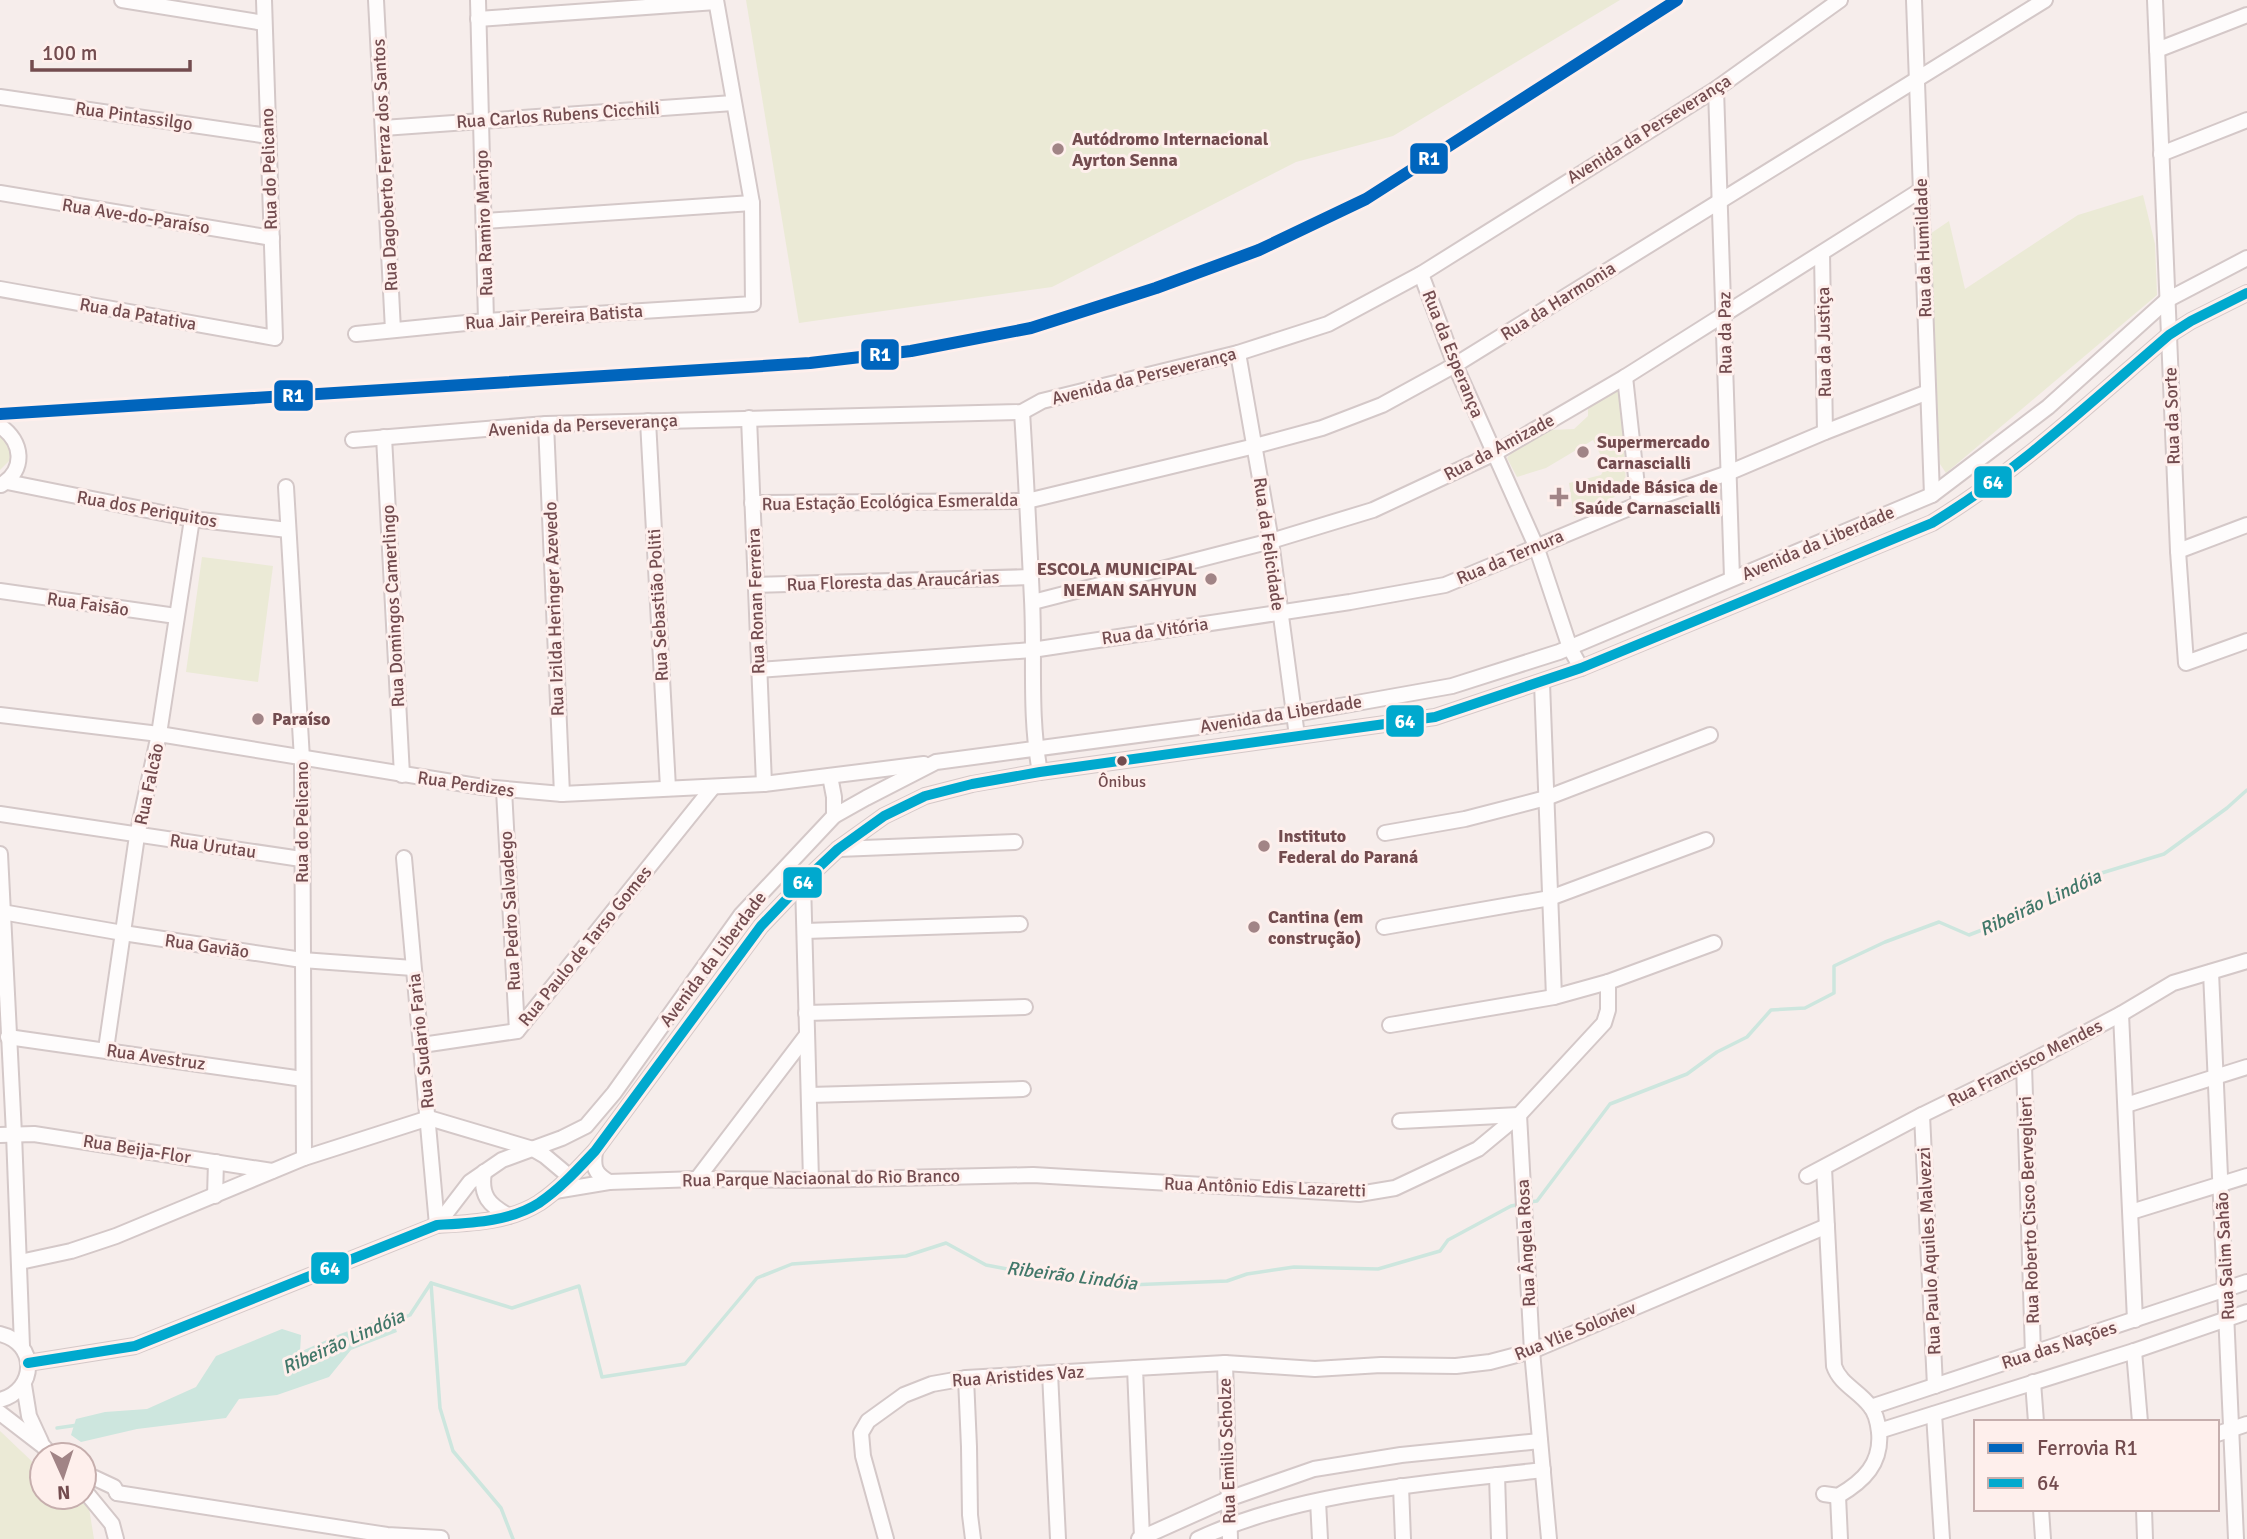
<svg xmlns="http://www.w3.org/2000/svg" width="2247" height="1539" font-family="Signika,sans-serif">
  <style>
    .green { fill: #ebead6 }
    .water { fill: #cde6de }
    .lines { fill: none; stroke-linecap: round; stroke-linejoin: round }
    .stream { stroke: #cde6de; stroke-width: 3.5 }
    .minor-casing { stroke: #d4c8c8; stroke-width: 18 }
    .minor { stroke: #fefcfc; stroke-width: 14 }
    .bus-1-casing { stroke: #feefec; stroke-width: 16 }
    .bus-1 { stroke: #00a9ce; stroke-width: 10 }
    .rail-1-casing { stroke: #feefec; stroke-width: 18 }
    .rail-1 { stroke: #0065bd; stroke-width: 12 }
    .poi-dot { fill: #a18486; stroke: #feefec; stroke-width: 2.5 }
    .bus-dot { fill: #734c4f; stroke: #feefec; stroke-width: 2.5 }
    .labels { text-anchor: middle; stroke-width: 6; stroke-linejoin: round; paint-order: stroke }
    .bus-label { font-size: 16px; fill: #734c4f; stroke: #feefec }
    .street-label { font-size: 18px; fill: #734c4f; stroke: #feefec }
    .poi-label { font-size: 18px; font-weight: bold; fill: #734c4f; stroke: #feefec; text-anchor: start }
    .water-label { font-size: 19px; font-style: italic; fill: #417769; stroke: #feefec }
    .line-badge { stroke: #feefec; stroke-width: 2.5 }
    .badge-label { font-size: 19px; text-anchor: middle; font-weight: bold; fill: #fff }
  </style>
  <rect width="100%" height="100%" fill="#f6edeb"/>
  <g class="green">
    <path d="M746,0H1620L1393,136L1296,162L1052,287L799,323Z"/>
    <path d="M2143,195L2155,244L2157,295L1946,473L1940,464L1927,236L1949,221L1965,289L2078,215Z"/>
    <path d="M1621,387L1626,486L1602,508L1574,517L1569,483L1601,475L1606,466L1593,440L1546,468L1517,477L1507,458L1516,448L1550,430L1574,429L1588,416V403Z"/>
    <path d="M0,432L12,448L9,461L0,470Z"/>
    <path d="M202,557L273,566L258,682L186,672Z"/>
    <path d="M0,1431L42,1471V1497H75L89,1508L94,1539H0Z"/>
  </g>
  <path class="water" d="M391,1316L397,1332L351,1350L329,1377L277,1395L239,1399L226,1418L137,1429L81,1442L71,1435L76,1419L105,1412L147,1409L196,1387L216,1356L282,1329L301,1335L300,1352L340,1334Z"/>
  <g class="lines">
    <g class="stream">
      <path d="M1529,1202L1537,1201L1610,1104L1687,1074L1717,1052L1747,1037L1771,1010L1805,1008L1834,993V966L1885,942L1939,922L1969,935L2018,916L2095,875L2164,854L2227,808L2247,790"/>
      <path d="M431,1283L440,1408L453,1451L501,1508L513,1539"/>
      <path d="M390,1323L410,1315L431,1283L512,1308L579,1286L602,1377L685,1364L757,1278L792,1264L906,1256L946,1243L986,1265L1054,1278L1129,1285L1227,1281L1247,1274L1294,1267L1378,1269L1440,1251L1448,1240L1511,1206L1521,1204"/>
      <path d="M57,1428L78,1425"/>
    </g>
    <defs>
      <g id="minor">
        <path d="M122,0L264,23"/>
        <path d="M376,0L393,330"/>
        <path d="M478,0L486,321"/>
        <path d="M1914,0L1932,495"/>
        <path d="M2155,0L2178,551L2186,663L2247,641"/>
        <path d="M478,19L716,2"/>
        <path d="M2157,50L2247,15"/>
        <path d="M1716,89L1732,578"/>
        <path d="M0,97L268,136"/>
        <path d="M383,128L733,103"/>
        <path d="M2161,154L2247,120"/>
        <path d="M0,193L272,238"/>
        <path d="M485,221L752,203"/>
        <path d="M1822,253L1825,432"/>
        <path d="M1421,274L1455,365L1536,546L1570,648L1581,668"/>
        <path d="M0,289L275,338L264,0"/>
        <path d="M356,334L486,321L753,304L752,203L716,0"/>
        <path d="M1238,353L1271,541L1297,736"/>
        <path d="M1625,377L1639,504"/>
        <path d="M1022,412C1026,475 1029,537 1032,600C1035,657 1029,715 1040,772"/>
        <path d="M749,418L764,784"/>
        <path d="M648,421L668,788"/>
        <path d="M546,424L562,794"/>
        <path d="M0,426C23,441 26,470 1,485"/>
        <path d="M384,437L402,775"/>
        <path d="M353,440L546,424L1022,412L1042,401L1238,353L1328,324L1421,274L1716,89L1840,0"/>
        <path d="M7,482L192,519L288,530"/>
        <path d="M286,487L302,759L304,1158"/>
        <path d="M752,503L1027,501L1255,446L1322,428L1382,405L1455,365L2045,0"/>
        <path d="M2178,551L2247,525"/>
        <path d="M756,585L1031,577"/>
        <path d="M0,591L176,616"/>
        <path d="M1033,602L1271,541L1373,510L1495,453L1625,377L1921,190"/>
        <path d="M759,670L1032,650L1350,602L1445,585L1639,504L1728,473L1825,432L1928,392"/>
        <path d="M1542,683L1554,997"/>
        <path d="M0,715L159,734L483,787L562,794L764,784L924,764"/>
        <path d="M830,776L834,797V816"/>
        <path d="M504,790L517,1031"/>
        <path d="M0,814L301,859"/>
        <path d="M1385,833L1465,819L1546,798L1710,735"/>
        <path d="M838,849L1015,842"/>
        <path d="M0,854L14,1134L22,1346"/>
        <path d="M404,858L437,1225"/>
        <path d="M803,882L811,1180"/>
        <path d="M2,912L123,933L302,960L413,968"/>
        <path d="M1384,927L1550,898L1706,840"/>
        <path d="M805,931L1020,924"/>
        <path d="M2211,972L2236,1539"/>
        <path d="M806,1013L1025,1007"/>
        <path d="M2121,1014L2135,1320"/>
        <path d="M1390,1025L1554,997L1608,982L1714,943"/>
        <path d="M8,1037L303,1079"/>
        <path d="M422,1045L517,1031L713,787"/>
        <path d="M106,1049L137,836L159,734L192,519"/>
        <path d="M2024,1065L2033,1354"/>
        <path d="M809,1095L1023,1089"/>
        <path d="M2126,1105L2247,1067"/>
        <path d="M1519,1115L1532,1351L1549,1539"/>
        <path d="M1922,1115L1935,1386"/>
        <path d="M1400,1121L1519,1115"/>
        <path d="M0,1135L34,1134L272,1171"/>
        <path d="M595,1151C593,1167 594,1173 609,1182"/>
        <path d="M484,1172C480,1196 489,1205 509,1216"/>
        <path d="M1807,1176L1922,1115L2024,1065L2121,1014L2173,983L2247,961"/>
        <path d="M697,1179L806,1036"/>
        <path d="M555,1191L609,1182L697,1179L811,1180L1033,1175L1359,1194L1395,1188L1478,1149L1519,1115L1604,1023L1608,1010V982"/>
        <path d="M215,1196L216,1162"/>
        <path d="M2131,1212L2247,1176"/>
        <path d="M437,1225L470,1182L502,1160L562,1138L586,1126L614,1093L741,915L834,816L866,798L936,762L1295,714L1452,686L1559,652L1932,495L2048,407L2167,300L2247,258"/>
        <path d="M20,1262L71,1251L116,1236L304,1158L429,1118L533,1149L545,1156L570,1177"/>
        <path d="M0,1334C38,1343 37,1390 0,1400"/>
        <path d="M2134,1351L2140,1422"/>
        <path d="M28,1363L135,1346L437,1225C470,1223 509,1222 539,1203C560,1189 578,1169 595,1151L761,926L803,882L838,849L884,816L925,796L972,784L1040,772L1435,717L1581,668L1932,523C2018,471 2092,401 2169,335L2191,321L2247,293"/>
        <path d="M1225,1363L1230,1539"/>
        <path d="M1050,1373L1058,1539"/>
        <path d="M966,1378L969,1447L970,1515L973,1539"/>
        <path d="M2033,1382L2036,1422"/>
        <path d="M24,1385L29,1416L41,1442"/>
        <path d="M1871,1407L2247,1282"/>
        <path d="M0,1413L43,1446L51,1455"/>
        <path d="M1934,1414L1942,1539"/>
        <path d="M1879,1431L2134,1351L2247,1312"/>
        <path d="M2217,1434L2247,1424"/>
        <path d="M84,1473L114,1487L117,1493"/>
        <path d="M1497,1475L1499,1539"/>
        <path d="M1401,1486L1403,1539"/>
        <path d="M84,1490L112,1524L116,1539"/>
        <path d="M117,1493L387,1535L441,1538"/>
        <path d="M1824,1494L1838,1496C1864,1481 1882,1463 1879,1432C1878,1423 1876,1413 1870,1406C1859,1391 1840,1384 1834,1366L1824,1168"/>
        <path d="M1838,1496L1840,1539"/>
        <path d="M1318,1501L1320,1539"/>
        <path d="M2041,1509L2043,1539"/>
        <path d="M2144,1509L2145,1539"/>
        <path d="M1142,1538L1135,1368L1225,1363L1315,1369L1381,1365L1456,1366L1490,1362L1532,1351L1827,1226"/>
        <path d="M886,1539L863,1456L861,1433L868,1421L904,1395L932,1384L966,1378L1135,1368"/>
        <path d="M1139,1539L1228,1499L1314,1469L1401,1455L1540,1441"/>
        <path d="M1198,1539C1301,1491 1431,1483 1543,1470"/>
      </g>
    </defs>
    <use href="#minor" class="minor-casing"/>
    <use href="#minor" class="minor"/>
    <defs>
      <path id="bus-1" d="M28,1363L135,1346L437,1225C470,1223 509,1222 539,1203C560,1189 578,1169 595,1151L761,926L803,882L838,849L884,816L925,796L972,784L1040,772L1435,717L1581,668L1932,523C2018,471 2092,401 2169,335L2191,321L2247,293"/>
    </defs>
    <use href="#bus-1" class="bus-1-casing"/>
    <use href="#bus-1" class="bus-1"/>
    <defs>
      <path id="rail-1" d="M0,414L810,363L911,351L1031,328L1156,288L1259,250L1366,199L1677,0"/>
    </defs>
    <use href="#rail-1" class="rail-1-casing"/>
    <use href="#rail-1" class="rail-1"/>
  </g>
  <g class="poi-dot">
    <circle cx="1058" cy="149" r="7"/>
    <circle cx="1583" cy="452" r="7"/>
    <path d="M1555.5 486.5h7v7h7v7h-7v7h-7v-7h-7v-7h7z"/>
    <circle cx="1211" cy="579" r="7"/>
    <circle cx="258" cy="719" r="7"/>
    <circle cx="1264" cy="846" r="7"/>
    <circle cx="1254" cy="927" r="7"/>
  </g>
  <circle class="bus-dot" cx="1122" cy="761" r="6"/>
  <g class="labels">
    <g class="bus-label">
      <text x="1122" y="787">Ônibus</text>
    </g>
    <g class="street-label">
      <text transform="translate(558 115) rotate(-4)" y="6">Rua Carlos Rubens Cicchili</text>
      <text transform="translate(134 116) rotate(8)" y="6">Rua Pintassilgo</text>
      <text transform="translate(1649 129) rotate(-32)" y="6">Avenida da Perseverança</text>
      <text transform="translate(385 165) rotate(-93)" y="6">Rua Dagoberto Ferraz dos Santos</text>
      <text transform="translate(269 169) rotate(-92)" y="6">Rua do Pelicano</text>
      <text transform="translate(136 216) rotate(9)" y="6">Rua Ave-do-Paraíso</text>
      <text transform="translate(484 223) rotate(-92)" y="6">Rua Ramiro Marigo</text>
      <text transform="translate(1923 248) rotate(-92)" y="6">Rua da Humildade</text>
      <text transform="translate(1558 301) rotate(-32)" y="6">Rua da Harmonia</text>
      <text transform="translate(138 314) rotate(10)" y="6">Rua da Patativa</text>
      <text transform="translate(554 317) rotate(-4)" y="6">Rua Jair Pereira Batista</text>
      <text transform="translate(1725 333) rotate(-91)" y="6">Rua da Paz</text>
      <text transform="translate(1824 342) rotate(-91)" y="6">Rua da Justiça</text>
      <text transform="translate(1453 354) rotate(68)" y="6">Rua da Esperança</text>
      <text transform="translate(1144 376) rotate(-14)" y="6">Avenida da Perseverança</text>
      <text transform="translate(2172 416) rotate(-92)" y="6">Rua da Sorte</text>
      <text transform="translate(583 425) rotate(-3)" y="6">Avenida da Perseverança</text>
      <text transform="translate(1499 447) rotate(-28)" y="6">Rua da Amizade</text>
      <text transform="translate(890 502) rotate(-1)" y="6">Rua Estação Ecológica Esmeralda</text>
      <text transform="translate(147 509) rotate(10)" y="6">Rua dos Periquitos</text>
      <text transform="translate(1818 543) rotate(-23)" y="6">Avenida da Liberdade</text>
      <text transform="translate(1269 544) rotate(82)" y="6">Rua da Felicidade</text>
      <text transform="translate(1510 557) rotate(-23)" y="6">Rua da Ternura</text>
      <text transform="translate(893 581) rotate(-2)" y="6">Rua Floresta das Araucárias</text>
      <text transform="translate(756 601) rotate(-92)" y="6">Rua Ronan Ferreira</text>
      <text transform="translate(88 604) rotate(8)" y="6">Rua Faisão</text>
      <text transform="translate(658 605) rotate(-93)" y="6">Rua Sebastião Politi</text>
      <text transform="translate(393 606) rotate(-93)" y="6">Rua Domingos Camerlingo</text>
      <text transform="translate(554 609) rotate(-92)" y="6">Rua Izilda Heringer Azevedo</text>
      <text transform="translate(1155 631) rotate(-8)" y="6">Rua da Vitória</text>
      <text transform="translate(1281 714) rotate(-9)" y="6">Avenida da Liberdade</text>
      <text transform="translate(149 784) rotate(-78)" y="6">Rua Falcão</text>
      <text transform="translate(466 784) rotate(8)" y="6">Rua Perdizes</text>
      <text transform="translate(302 822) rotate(-90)" y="6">Rua do Pelicano</text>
      <text transform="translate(213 846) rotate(8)" y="6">Rua Urutau</text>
      <text transform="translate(510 911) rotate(-93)" y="6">Rua Pedro Salvadego</text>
      <text transform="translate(207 946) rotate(8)" y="6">Rua Gavião</text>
      <text transform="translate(585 946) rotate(-51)" y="6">Rua Paulo de Tarso Gomes</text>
      <text transform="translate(713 959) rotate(-53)" y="6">Avenida da Liberdade</text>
      <text transform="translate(421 1041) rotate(-96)" y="6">Rua Sudario Faria</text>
      <text transform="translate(156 1057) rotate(8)" y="6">Rua Avestruz</text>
      <text transform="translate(2025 1063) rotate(-27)" y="6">Rua Francisco Mendes</text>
      <text transform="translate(137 1149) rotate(9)" y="6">Rua Beija-Flor</text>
      <text transform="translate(821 1178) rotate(-1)" y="6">Rua Parque Naciaonal do Rio Branco</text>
      <text transform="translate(1265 1187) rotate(2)" y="6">Rua Antônio Edis Lazaretti</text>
      <text transform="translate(2029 1210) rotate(-92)" y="6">Rua Roberto Cisco Berveglieri</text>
      <text transform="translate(1526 1243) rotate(-93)" y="6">Rua Ângela Rosa</text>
      <text transform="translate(1929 1251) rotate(-93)" y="6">Rua Paulo Aquiles Malvezzi</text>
      <text transform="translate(2225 1256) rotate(-93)" y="6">Rua Salim Sahão</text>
      <text transform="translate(1575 1331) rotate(-22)" y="6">Rua Ylie Soloviev</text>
      <text transform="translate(2059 1345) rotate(-18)" y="6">Rua das Nações</text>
      <text transform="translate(1018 1376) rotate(-4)" y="6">Rua Aristides Vaz</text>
      <text transform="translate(1227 1451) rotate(-92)" y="6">Rua Emilio Scholze</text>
    </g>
    <g class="poi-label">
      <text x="1072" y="145">Autódromo Internacional<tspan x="1072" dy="21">Ayrton Senna</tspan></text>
      <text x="1597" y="448">Supermercado<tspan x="1597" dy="21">Carnascialli</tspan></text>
      <text x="1575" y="493">Unidade Básica de<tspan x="1575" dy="21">Saúde Carnascialli</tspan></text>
      <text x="1197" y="575" text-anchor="end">ESCOLA MUNICIPAL<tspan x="1197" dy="21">NEMAN SAHYUN</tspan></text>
      <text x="272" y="725">Paraíso</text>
      <text x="1278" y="842">Instituto<tspan x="1278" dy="21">Federal do Paraná</tspan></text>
      <text x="1268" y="923">Cantina (em<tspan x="1268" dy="21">construção)</tspan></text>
    </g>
    <g class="water-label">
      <text transform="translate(2040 902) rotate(-25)" y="7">Ribeirão Lindóia</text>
      <text transform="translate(1072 1275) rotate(7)" y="7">Ribeirão Lindóia</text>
      <text transform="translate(343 1341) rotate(-24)" y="7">Ribeirão Lindóia</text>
    </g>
  </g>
  <g class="line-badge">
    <rect x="1409" y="142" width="40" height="33" rx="7" fill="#0065bd"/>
    <rect x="860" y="338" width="40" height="33" rx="7" fill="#0065bd"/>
    <rect x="273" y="379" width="41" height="33" rx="7" fill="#0065bd"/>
    <rect x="1973" y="465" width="40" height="34" rx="7" fill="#00a9ce"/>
    <rect x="1385" y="704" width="40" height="34" rx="7" fill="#00a9ce"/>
    <rect x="782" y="866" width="41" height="33" rx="7" fill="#00a9ce"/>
    <rect x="310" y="1251" width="40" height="34" rx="7" fill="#00a9ce"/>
  </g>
  <g class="badge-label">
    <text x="1429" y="165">R1</text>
    <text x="880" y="361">R1</text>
    <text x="293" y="402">R1</text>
    <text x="1993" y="489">64</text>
    <text x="1405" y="728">64</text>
    <text x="803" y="889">64</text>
    <text x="330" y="1275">64</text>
  </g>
  <rect x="1974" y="1420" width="245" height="91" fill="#feefec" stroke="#c6aead" stroke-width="2"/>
  <rect x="1988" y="1443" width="35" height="10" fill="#0065bd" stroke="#c6aead" stroke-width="2"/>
  <text x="2037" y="1455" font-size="21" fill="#734c4f">Ferrovia R1</text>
  <rect x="1988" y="1478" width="35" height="10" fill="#00a9ce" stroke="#c6aead" stroke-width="2"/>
  <text x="2037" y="1490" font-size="21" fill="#734c4f">64</text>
  <g transform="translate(63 1476) rotate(177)"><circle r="33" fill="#feefec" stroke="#c6aead" stroke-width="2"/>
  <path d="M0-5L12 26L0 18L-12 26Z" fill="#a18486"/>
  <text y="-10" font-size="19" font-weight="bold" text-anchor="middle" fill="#734c4f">N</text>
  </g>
  <path d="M32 60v10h158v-10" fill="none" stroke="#734c4f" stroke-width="3.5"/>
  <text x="42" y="60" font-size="21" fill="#734c4f" stroke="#feefec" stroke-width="5" paint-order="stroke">100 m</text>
</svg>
